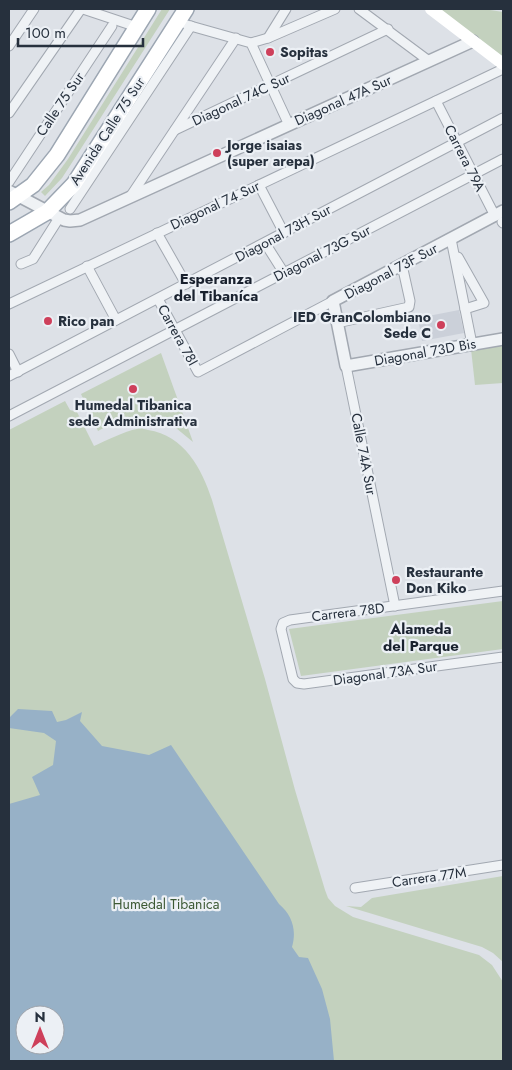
<svg xmlns="http://www.w3.org/2000/svg" width="512" height="1070" font-family="Jost,sans-serif">
  <style>
    .built { fill: #cbd0d9 }
    .green { fill: #c3d1be; fill-rule: evenodd }
    .water { fill: #97b1c7; fill-rule: evenodd }
    .lines { fill: none; stroke-linecap: round; stroke-linejoin: round }
    .minor-casing { stroke: #a2a8b1; stroke-width: 11 }
    .tertiary-casing { stroke: #a2a8b1; stroke-width: 14 }
    .primary-casing { stroke: #9ca6b2; stroke-width: 18 }
    .minor { stroke: #eff2f5; stroke-width: 9 }
    .tertiary { stroke: #eff2f5; stroke-width: 11 }
    .secondary { stroke: #fff; stroke-width: 12 }
    .primary { stroke: #fff; stroke-width: 15 }
    .poi-dot { fill: #ce405b; stroke: #ecf0f5; stroke-width: 2 }
    .labels { text-anchor: middle; stroke-width: 4.5; stroke-linejoin: round; paint-order: stroke }
    .poi-label { font-size: 14px; font-weight: bold; fill: #26303d; stroke: #ecf0f5; text-anchor: start }
    .street-label { font-size: 14px; fill: #26303d; stroke: #ecf0f5 }
    .park-label { font-size: 14px; fill: #3c5934; stroke: #ecf0f5 }
    .neighbourhood-label { font-size: 15px; font-weight: bold; fill: #19212e; stroke: #ecf0f5 }
  </style>
  <rect width="100%" height="100%" fill="#dde1e7"/>
  <path class="built" d="M459,310L464,333L422,341L418,318Z"/>
  <g class="green">
    <path d="M162,9H170L73,161L62,178L45,196L41,192L49,185L68,159Z"/>
    <path d="M439,9H484L503,12V57Z"/>
    <path d="M503,345V383L475,385L471,349Z"/>
    <path d="M161,353L193,442L176,428L152,418L123,417L98,431L81,394Z"/>
    <path d="M65,401L70,410L77,412L94,446C105,441 125,431 137,429C140,428 145,429 148,430C184,435 202,469 212,500L265,679L295,790L325,890L328,898L335,906L353,917L479,955L492,965L503,982V1061H9V430ZM25,1015H55V1045H25Z"/>
    <path d="M503,601V649L301,676L289,629Z"/>
    <path d="M503,876V962L493,953L482,947L346,906L361,907L372,898Z"/>
  </g>
  <path class="water" d="M18,709L52,711L57,722L66,720L82,712L80,721L102,746L149,755L171,745L279,904C292,915 297,930 292,947L299,957L308,958L322,989L330,1019L334,1061H9V804L40,795L32,777L53,765L56,741L44,733L9,728V718ZM25,1015H55V1045H25Z"/>
  <g class="lines">
    <defs>
      <g id="minor">
        <path d="M83,9L137,27"/>
        <path d="M359,9L429,61"/>
        <path d="M187,25L251,43L289,125"/>
        <path d="M268,38L286,9"/>
        <path d="M251,43L268,38L335,9"/>
        <path d="M9,46L34,9"/>
        <path d="M436,101L495,216"/>
        <path d="M9,113L81,9"/>
        <path d="M175,130L388,29"/>
        <path d="M9,182L112,26"/>
        <path d="M259,185L284,233"/>
        <path d="M130,197L236,38"/>
        <path d="M70,209L191,26"/>
        <path d="M502,222L503,223"/>
        <path d="M157,233L186,284"/>
        <path d="M451,239L472,344"/>
        <path d="M265,243L284,273"/>
        <path d="M458,257L484,303L465,309"/>
        <path d="M21,264L33,259L59,218"/>
        <path d="M87,266L116,320"/>
        <path d="M158,299L198,372L333,301"/>
        <path d="M9,304L503,69"/>
        <path d="M337,323L409,307L410,301L402,265"/>
        <path d="M9,354L18,372"/>
        <path d="M346,366L395,606"/>
        <path d="M9,376L503,118"/>
        <path d="M9,416L503,159"/>
        <path d="M503,591L290,620L283,623L281,629L293,679L297,683L304,684L503,657"/>
        <path d="M355,888L503,865"/>
      </g>
      <g id="tertiary">
        <path d="M9,191L64,220L70,221L80,220L473,41"/>
        <path d="M503,211L333,301L346,366L503,339"/>
      </g>
      <g id="primary">
        <path d="M9,202L33,185L57,155L148,9"/>
        <path d="M9,234L47,212L74,184L186,9"/>
      </g>
    </defs>
    <use href="#minor" class="minor-casing"/>
    <use href="#tertiary" class="tertiary-casing"/>
    <use href="#primary" class="primary-casing"/>
    <use href="#minor" class="minor"/>
    <use href="#tertiary" class="tertiary"/>
    <path class="secondary" d="M431,9L503,64"/>
    <use href="#primary" class="primary"/>
  </g>
  <g class="poi-dot">
    <circle cx="270" cy="52" r="5"/>
    <circle cx="217" cy="153" r="5"/>
    <circle cx="48" cy="321" r="5"/>
    <circle cx="441" cy="325" r="5"/>
    <circle cx="133" cy="389" r="5"/>
    <circle cx="396" cy="580" r="5"/>
  </g>
  <g class="labels">
    <g class="poi-label">
      <text x="280" y="57">Sopitas</text>
      <text x="227" y="150">Jorge isaias<tspan x="227" dy="16">(super arepa)</tspan></text>
      <text x="431" y="322" text-anchor="end">IED GranColombiano<tspan x="431" dy="16">Sede C</tspan></text>
      <text x="58" y="326">Rico pan</text>
      <text x="133" y="410" text-anchor="middle">Humedal Tibanica<tspan x="133" dy="16">sede Administrativa</tspan></text>
      <text x="406" y="577">Restaurante<tspan x="406" dy="16">Don Kiko</tspan></text>
    </g>
    <g class="street-label">
      <text transform="translate(241 99) rotate(-25)" y="5">Diagonal 74C Sur</text>
      <text transform="translate(343 100) rotate(-24)" y="5">Diagonal 47A Sur</text>
      <text transform="translate(60 104) rotate(-56)" y="5">Calle 75 Sur</text>
      <text transform="translate(107 131) rotate(-57)" y="5">Avenida Calle 75 Sur</text>
      <text transform="translate(465 158) rotate(63)" y="5">Carrera 79A</text>
      <text transform="translate(215 205) rotate(-25)" y="5">Diagonal 74 Sur</text>
      <text transform="translate(283 233) rotate(-28)" y="5">Diagonal 73H Sur</text>
      <text transform="translate(322 253) rotate(-27)" y="5">Diagonal 73G Sur</text>
      <text transform="translate(391 271) rotate(-28)" y="5">Diagonal 73F Sur</text>
      <text transform="translate(178 335) rotate(61)" y="5">Carrera 78I</text>
      <text transform="translate(425 352) rotate(-10)" y="5">Diagonal 73D Bis</text>
      <text transform="translate(364 454) rotate(79)" y="5">Calle 74A Sur</text>
      <text transform="translate(348 612) rotate(-7)" y="5">Carrera 78D</text>
      <text transform="translate(385 673) rotate(-8)" y="5">Diagonal 73A Sur</text>
      <text transform="translate(429 877) rotate(-8)" y="5">Carrera 77M</text>
    </g>
    <g class="park-label">
      <text x="166" y="909">Humedal Tibanica</text>
    </g>
    <g class="neighbourhood-label">
      <text x="216" y="284">Esperanza<tspan x="216" dy="17">del Tibaníca</tspan></text>
      <text x="421" y="634">Alameda<tspan x="421" dy="17">del Parque</tspan></text>
    </g>
  </g>
  <rect width="512" height="1070" fill="none" stroke="#26303d" stroke-width="20"/>
  <g transform="translate(40 1030)"><circle r="24" fill="#ecf0f5" stroke="#9da3ab"/>
  <path d="M0-4L9 19L0 12L-9 19Z" fill="#ce405b"/>
  <text y="-8" font-size="14" font-weight="bold" text-anchor="middle" fill="#26303d">N</text>
  </g>
  <path d="M18 38v8h125v-8" fill="none" stroke="#26303d" stroke-width="2.5"/>
  <text x="25" y="38" font-size="15" fill="#26303d" stroke="#ecf0f5" stroke-width="4" paint-order="stroke">100 m</text>
</svg>
